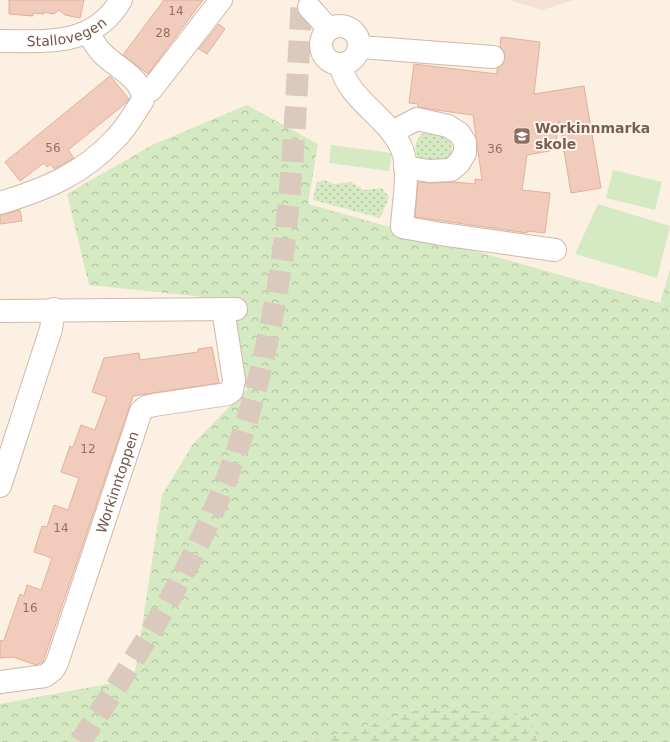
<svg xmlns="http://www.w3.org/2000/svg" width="670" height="742" font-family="'DejaVu Sans',sans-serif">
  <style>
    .residential { fill: #f3e1d1 }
    .forest { fill: url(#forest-crowns) }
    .wetland { fill: url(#wetland-marsh) }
    .park { fill: url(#park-dots) }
    .garden { fill: #d5e9c2 }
    .building { fill: #f1cbbb; stroke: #e3b09b }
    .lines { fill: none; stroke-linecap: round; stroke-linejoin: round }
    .major-tunnel { stroke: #dac9bc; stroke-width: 22; stroke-dasharray: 22 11; stroke-linecap: butt }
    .minor-casing { stroke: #cfb8ad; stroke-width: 24 }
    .minor { stroke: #fff; stroke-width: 22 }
    .labels { text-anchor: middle; stroke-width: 4; stroke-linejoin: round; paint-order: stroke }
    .number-label { font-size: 12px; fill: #927266 }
    .street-label { font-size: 14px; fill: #735449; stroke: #fff4e9 }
    .education-label { font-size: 14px; font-weight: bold; fill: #785e54; stroke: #fff4e9; text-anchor: start }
  </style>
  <defs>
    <pattern id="forest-crowns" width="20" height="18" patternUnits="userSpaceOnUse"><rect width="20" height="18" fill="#d5e9c2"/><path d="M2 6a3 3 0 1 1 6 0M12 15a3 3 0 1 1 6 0" fill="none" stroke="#b1bfa0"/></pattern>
    <pattern id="wetland-marsh" width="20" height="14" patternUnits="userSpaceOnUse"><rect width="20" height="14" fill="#d5e9c2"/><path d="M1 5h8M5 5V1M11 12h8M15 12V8" fill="none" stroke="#b1bfa0"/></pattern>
    <pattern id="park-dots" width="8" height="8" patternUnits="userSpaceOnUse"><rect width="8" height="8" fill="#d5e9c2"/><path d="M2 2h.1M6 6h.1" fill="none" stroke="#b1bfa0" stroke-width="1.8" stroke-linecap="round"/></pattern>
  </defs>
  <rect width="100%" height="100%" fill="#fcf0e3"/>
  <path class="residential" d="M509,0H574L542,10Z"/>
  <path class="forest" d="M247,105L318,144L308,204L660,303L670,269V742H538L529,716L360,728L311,742H0V704L134,679L162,495L193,444L247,389L232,300L89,285L67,194L152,145Z"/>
  <path class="wetland" d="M429,707L529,716L538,742H311Z"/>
  <g class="park">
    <path d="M431,129L451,140L452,152L446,162L420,161C411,148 416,134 431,129Z"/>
    <path d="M324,180L334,184L351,182L364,190L382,188L389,197L380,218L313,200L316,183Z"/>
  </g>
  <g class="garden">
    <path d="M331,145L392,153L389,171L329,163Z"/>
    <path d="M613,170L662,182L655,210L606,198Z"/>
    <path d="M598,204L670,226L657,278L575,254Z"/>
  </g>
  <g class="building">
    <path d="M9,0H84L80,18L65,15L59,10L54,14L44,12V14L33,13V16L9,14Z"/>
    <path d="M164,0H203L148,74L123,55Z"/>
    <path d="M219,24L225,29L207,54L199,49Z"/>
    <path d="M501,37L540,42L534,94L584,86L601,188L571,193L559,121L555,150L527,155L522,190L550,193L545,233L527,231V233L415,217L418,182L430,183L454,182L475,184V179L482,180L473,115L436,110L418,107V104L409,103L414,64L497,74V69L503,64L505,58L504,52L500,47Z"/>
    <path d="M110,76L129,99L126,103L68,150L74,158L54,169L51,164L47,167L44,163L20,181L5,162Z"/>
    <path d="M20,210L22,221L0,224V215Z"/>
    <path d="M212,347L219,383L133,396L43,662L36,665L13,657L0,658V641L4,640L20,594L24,596L27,585L41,590L52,558L34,552L42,526L47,527L54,505L68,510L79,478L61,472L70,446L73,447L81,425L95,430L107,397L92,392L104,358L139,353L140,360L198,352V349Z"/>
  </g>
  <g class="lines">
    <path class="major-tunnel" d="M80,742C132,664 183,586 219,498C249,426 268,350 280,273C294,183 296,91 302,0"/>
    <defs>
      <g id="minor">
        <path d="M309,7L329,29"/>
        <circle cx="340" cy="45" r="19"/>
        <path id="s1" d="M0,41C47,41 93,47 121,0"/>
        <path d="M360,47L493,57"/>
        <path d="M340,64C348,100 386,115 401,147C411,167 403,204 402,227L441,234L555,250"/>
        <path d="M143,94L151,90L221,0"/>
        <path d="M392,132L417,119L448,126L459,133L465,142V153L459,163L451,170L429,171L405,167"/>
        <path d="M0,203C46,189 83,174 116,138C127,127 135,112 143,100C143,78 115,67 102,53C96,47 92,39 88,32"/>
        <path d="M0,311L236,309"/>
        <path d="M0,486L51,329L54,309"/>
        <path id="s2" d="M0,682L45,676L53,670L57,663L141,411L146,407L154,405L228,394L232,391L234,380L223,309"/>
      </g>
    </defs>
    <use href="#minor" class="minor-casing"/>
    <use href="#minor" class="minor"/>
  </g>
  <defs>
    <symbol id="school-square" viewBox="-11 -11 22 22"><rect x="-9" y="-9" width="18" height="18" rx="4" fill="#8d6e63" stroke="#fff4e9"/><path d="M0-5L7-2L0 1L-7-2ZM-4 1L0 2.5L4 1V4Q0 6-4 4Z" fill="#fff"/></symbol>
  </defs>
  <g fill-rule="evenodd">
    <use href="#school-square" x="512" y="126" width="20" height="20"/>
  </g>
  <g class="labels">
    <g class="number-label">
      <text x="176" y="15">14</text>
      <text x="163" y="37">28</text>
      <text x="53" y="152">56</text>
      <text x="495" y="153">36</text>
      <text x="88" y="453">12</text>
      <text x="61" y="532">14</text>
      <text x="30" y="612">16</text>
    </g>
    <g class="street-label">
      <text dy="5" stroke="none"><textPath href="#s1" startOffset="68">Stallovegen</textPath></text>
      <text dy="5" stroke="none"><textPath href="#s2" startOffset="254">Workinntoppen</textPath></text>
    </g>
    <g class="education-label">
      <text x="535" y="133">Workinnmarka<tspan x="535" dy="16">skole</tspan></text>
    </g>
  </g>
</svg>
